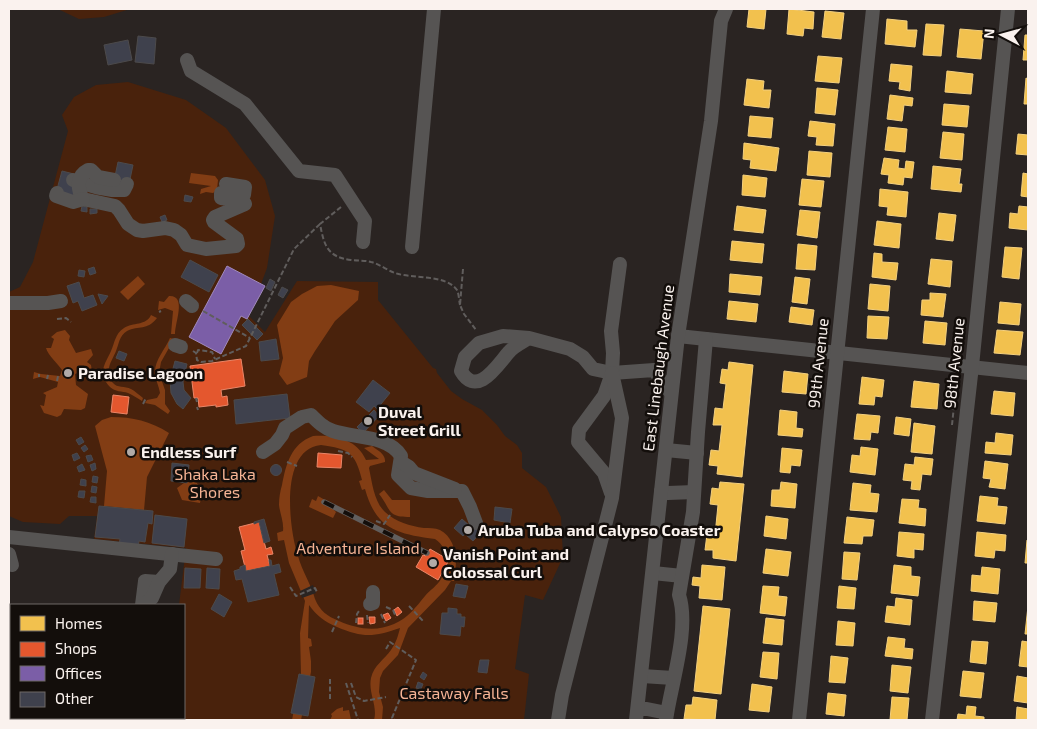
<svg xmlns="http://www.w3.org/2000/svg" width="1037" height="729" font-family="'Exo 2',sans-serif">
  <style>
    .green { fill: #49220c }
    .water { fill: #823d14; fill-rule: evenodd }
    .pier { fill: #2a2422 }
    .homes { fill: #f2c14e; stroke: #f4d07e }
    .shops { fill: #e4572e; stroke: #eb8668 }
    .offices { fill: #7b5ea7; stroke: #a18abc }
    .building { fill: #3f414d; stroke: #4c4a4b }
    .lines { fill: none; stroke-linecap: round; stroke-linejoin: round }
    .path { stroke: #605d5c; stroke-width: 2; stroke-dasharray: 5 2.5; stroke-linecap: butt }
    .minor { stroke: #565453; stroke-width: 14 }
    .rail-casing { stroke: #615e5d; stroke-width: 5.5 }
    .rail { stroke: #130e0b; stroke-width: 4; stroke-dasharray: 11; stroke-linecap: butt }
    .poi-dot { fill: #b1aaa7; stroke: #130e0b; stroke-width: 2 }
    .labels { text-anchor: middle; stroke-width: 5; stroke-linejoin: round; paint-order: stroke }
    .street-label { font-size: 16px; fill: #faf2ee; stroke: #130e0b }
    .poi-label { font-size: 16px; font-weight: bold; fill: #faf2ee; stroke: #130e0b; text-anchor: start }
    .park-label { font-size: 16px; fill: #f5b394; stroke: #130e0b }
  </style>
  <rect width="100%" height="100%" fill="#2a2422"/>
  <g class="green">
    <path d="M60,9H130L104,17L79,19L60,10Z"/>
    <path d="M128,82L186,100L226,128L265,180L275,216L267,268L249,316L265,332L297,281L378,282V300L433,368L436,369L437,373L451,391L462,399L482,410L497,425L505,436L517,445L522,453V468L546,487L561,517L563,557L543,600L525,595L515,669L529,674L524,720H165L166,718H184V605H179L186,548L94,539L97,516H69L60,524L23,522L9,516V339L10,324L9,321V292L20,287L33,262L68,131L62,115L74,97L96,85Z"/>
  </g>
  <g class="water">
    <path d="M191,173L215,176L218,180L217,190L213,193L206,192L200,194L201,189L211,186L189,183Z"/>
    <path d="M138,276L145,284L128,300L120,292Z"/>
    <path d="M331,285L359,291L358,300L335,321L315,351L309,361L307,377L287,385L279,374L283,358L277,325L291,302L302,294L317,286Z"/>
    <path d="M169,296C187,295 175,322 175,334H171L173,311L165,308L158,310L159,301L164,302Z"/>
    <path d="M151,315L157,318C147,331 139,325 127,331C119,336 119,344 116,351C112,361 103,372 113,383C117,388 125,386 131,389C135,391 139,395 143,398L142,401C137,398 133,395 128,393C122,391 115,392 110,387C97,373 105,364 111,351C115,342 115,334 124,328C133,322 146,326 151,315Z"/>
    <path d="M65,330L70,336L69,340L76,353L91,349L93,355L87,362L91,365L92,372L86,377L80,372L75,374L76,385L88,394L85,408L81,410L64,409L61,415L57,417L44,413L40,405L44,406L46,395L43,393L57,387L58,382L40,377L33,379L34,372L41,374L60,376L62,370C57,363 48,355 46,348H51L54,339L51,337L57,332Z"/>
    <path d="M170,338L174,339L161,362L159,373L165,390V404L170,411L168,414L155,405L145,403L147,400L157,398L160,393C159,386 155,379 155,372C155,359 165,350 170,338Z"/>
    <path d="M111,417C133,417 150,421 169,433L147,477L144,510L104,506L107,471L95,426L102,420Z"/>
    <path d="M313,436C336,435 356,439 366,460L379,459L364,448L372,446C377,450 386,454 385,462L370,466L369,468C372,482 374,502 385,512C396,522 410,526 424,528C429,528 435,528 440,530C454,537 458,557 455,571L457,572L454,581H451L445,590L408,628L398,655L383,671L380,678L379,692L383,707L382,720H374C378,706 368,693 371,678C374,665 384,660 391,650C396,643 398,636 400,628C374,637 363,638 337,627C325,622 317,616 309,605L308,638L311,639L312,646L309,647L311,661V672L301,720H292L301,674L300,633L305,601L289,563L284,540L278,541L277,533L283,531C284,522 280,514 279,505C279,498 280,492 282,485C286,464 291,444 313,436ZM321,445C349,449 355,452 362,480L359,481L362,490L365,489C376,529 397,534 435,539C448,547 450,567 441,579C437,586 430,590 425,596C416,607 408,618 394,624C376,632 357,629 339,621C327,616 320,611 315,599C311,584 302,571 298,556C289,529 279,449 321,445Z"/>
    <path d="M191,476C199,483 203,493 200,503L182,500L177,488L184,483H187Z"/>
    <path d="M384,490L392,500H410V517C386,517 392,510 379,494Z"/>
    <path d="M318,496L325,500L323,504L333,509L336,512L333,518L309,507L312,499L316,501Z"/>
    <path d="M343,707V711L349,710L351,720H330L332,716L331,714L337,709Z"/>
  </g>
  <path class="pier" d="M313,585L316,593L302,598L300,591Z"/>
  <g class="homes">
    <path d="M749,9H766L764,29L747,27Z"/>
    <path d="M789,9L814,12L813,29L804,28L803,36L787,34Z"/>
    <path d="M825,11L844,13L841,39L822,37Z"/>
    <path d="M887,19L907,21V30H917L915,47L885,44Z"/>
    <path d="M926,24L944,25L941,56L923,55Z"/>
    <path d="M960,29L984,31L981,59L957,57Z"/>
    <path d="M1025,35H1028V60H1023Z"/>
    <path d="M818,56L842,58L839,83L815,81Z"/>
    <path d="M891,64L912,66L910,91L899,89L900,82L889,81Z"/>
    <path d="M947,71L973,74L971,94L945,92Z"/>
    <path d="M1026,78L1028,79V104H1024Z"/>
    <path d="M747,79L764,81L763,90H771L769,108L744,105Z"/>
    <path d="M817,88L838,90L835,115L815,113Z"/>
    <path d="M890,95L913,98L912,106L904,105L902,121L887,119Z"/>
    <path d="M944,104L969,106L967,127L942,125Z"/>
    <path d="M750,116L773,118L771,138L748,136Z"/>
    <path d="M810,121L835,124L833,146L816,145L817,137L808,136Z"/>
    <path d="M888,127L907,129L905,152L885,150Z"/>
    <path d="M943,132L964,134L962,160L940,158Z"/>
    <path d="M1018,134L1028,135V155L1016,154Z"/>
    <path d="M744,143L779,148L776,171L750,168L751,160L743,159Z"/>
    <path d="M809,151L832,153L830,177L807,175Z"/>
    <path d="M884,158L899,160L898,168L905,169L906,161L914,162L912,178L904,177L903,185L888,183L889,175L881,174Z"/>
    <path d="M933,166L961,169L959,184H962L961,192L931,189Z"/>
    <path d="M1023,173L1028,174V197L1021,196Z"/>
    <path d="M743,175L767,178L765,197L742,195Z"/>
    <path d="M802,179L824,181L821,207L799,205Z"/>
    <path d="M880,189L908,192L906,217L887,215L888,207L879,206Z"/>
    <path d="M737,206L766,210L763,233L734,230Z"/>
    <path d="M1019,206L1028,207V230L1009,228L1010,213L1018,214Z"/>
    <path d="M800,210L820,212L817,238L797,235Z"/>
    <path d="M939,213L956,215L953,241L936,239Z"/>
    <path d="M877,221L901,224L899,248L874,245Z"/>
    <path d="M732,241L764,244L762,263L730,260Z"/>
    <path d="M798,244L817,246L815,270L796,269Z"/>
    <path d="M1005,247L1022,248L1019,279L1002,277Z"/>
    <path d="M874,253L882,254V262L898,263L896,280L872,277Z"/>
    <path d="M931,259L952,261L950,287L928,284Z"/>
    <path d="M730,274L762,277L760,295L729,292Z"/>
    <path d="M795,277L810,279L807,304L792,302Z"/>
    <path d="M870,284L890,286L888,311L868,309Z"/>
    <path d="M930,293L946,294L943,317L921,315L922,300H930Z"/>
    <path d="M729,301L758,304L756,322L727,319Z"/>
    <path d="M1000,302L1021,304L1019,325L998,323Z"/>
    <path d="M791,307L814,310L812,325L789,322Z"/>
    <path d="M868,316L889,317L887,339L867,338Z"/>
    <path d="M925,321L947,323L945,345L923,343Z"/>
    <path d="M997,330L1023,332L1020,355L994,353Z"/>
    <path d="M729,362L753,365L742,477L717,474L718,466L709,465L711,450L719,451L722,425H713L715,408L723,409L726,384L720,383L722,369L728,370Z"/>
    <path d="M784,371L808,374L806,394L782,392Z"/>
    <path d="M862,377L884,380L882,397L875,396L874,405L859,404Z"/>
    <path d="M914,381L939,384L937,409L911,407Z"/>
    <path d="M994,391L1015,393L1013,416L991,414Z"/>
    <path d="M780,410L797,412L796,428L803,429L802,437L778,435Z"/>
    <path d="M857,414L880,416L878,433L871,432L870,440L854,439Z"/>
    <path d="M896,417L911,419L909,436L894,434Z"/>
    <path d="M914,423L935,426L932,454L911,452Z"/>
    <path d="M996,433L1013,435L1011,455L985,453L986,442L995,443Z"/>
    <path d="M861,447L878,449L875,475L850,472L852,455L860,456Z"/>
    <path d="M782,448L802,450L800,466L791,465L790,473L780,472Z"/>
    <path d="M915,457L933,459L931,475L922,474L920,490L911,489L912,481L903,480L905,464L914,465Z"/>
    <path d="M985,461L1008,464L1005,489L989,487L991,479L983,478Z"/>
    <path d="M720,482L744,484L736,561L713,558V550H705L707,534L715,535L718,505L710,504L712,488L719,489Z"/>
    <path d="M781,482L797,484L795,508L771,506L772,490H780Z"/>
    <path d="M853,483L871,485L870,493L879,494L877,512L850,510Z"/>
    <path d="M980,496L998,498L997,506L1007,507L1005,524L977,521Z"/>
    <path d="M902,499L919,500L918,508L926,509L925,526L899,523Z"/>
    <path d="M766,516L788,519L786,539L764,536Z"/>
    <path d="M847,517L874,520L872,536H863L862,544L844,543Z"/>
    <path d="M899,532L924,534L923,550L914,549V558L897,556Z"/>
    <path d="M977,532L1006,535L1005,551L995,550L994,558L975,556Z"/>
    <path d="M1027,540H1028V563H1025Z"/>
    <path d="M766,549L791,552L788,576L763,573Z"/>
    <path d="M844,552L860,553L857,580L842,579Z"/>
    <path d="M702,565L725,567L722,600L699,598L700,586L692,585L693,577L701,578Z"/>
    <path d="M894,565L911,567V576L920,577L918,596L891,593Z"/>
    <path d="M982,567L1000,569L998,594L971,591L972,575L981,576Z"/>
    <path d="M763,586L779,587L778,596L787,597L785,616L760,613Z"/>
    <path d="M839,586L856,588L854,609L837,608Z"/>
    <path d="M896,598L912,600L910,625L885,622L887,606L895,607Z"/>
    <path d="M974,601L997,603L995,622L973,620Z"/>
    <path d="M703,606L730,609L721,694L694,691Z"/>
    <path d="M1028,606V634H1025Z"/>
    <path d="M766,618L784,620L782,645L763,643Z"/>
    <path d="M838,621L855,623L853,646L836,645Z"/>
    <path d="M888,637L905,639L904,648L913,649L912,659L885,656Z"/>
    <path d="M972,641L988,642L986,664L970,662Z"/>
    <path d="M1022,641L1028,642V667L1019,666Z"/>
    <path d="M763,652L779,653L777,679L760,677Z"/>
    <path d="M831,656L848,658L845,683L829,682Z"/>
    <path d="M892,665L911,667L908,693L890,691Z"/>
    <path d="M963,671L984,673L981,698L960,696Z"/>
    <path d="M1017,676L1028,678V703L1014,701Z"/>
    <path d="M752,684L772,687L769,712L749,710Z"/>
    <path d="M828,693L846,695L844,716L826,714Z"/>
    <path d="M693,697L717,700L715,720L684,719L686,705H692Z"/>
    <path d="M892,697L909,698L907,720H890Z"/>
    <path d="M967,706L976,707L975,716L984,717V720H957L958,714L966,715Z"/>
    <path d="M1017,707L1028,709V720H1016Z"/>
  </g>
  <g class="shops">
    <path d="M241,359L245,386L221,390L222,397L227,396L228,405L216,407V405L199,407L198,398H194L190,366Z"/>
    <path d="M113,395L129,397L127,414L111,412Z"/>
    <path d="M318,453L342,455L341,468L317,467Z"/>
    <path d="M259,522L266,549L271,547L273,554L267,555L270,566L246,571L241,551L245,550L239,527Z"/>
    <path d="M430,549L449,560L438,580L416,567L423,555L426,556Z"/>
    <path d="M398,607L402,612L397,616L394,610Z"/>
    <path d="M388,613L391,618L386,621L383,615Z"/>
    <path d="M369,617H375V623L370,624Z"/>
    <rect x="358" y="618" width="5" height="6"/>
  </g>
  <path class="offices" d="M227,266L265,286L247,319L241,316L221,354L189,337Z"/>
  <g class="building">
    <path d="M138,36L156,38L154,64L135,62Z"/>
    <path d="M128,40L132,60L108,65L104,45Z"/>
    <path d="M118,162L133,165L129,184L114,181Z"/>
    <path d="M62,171L78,175L73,198L56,193Z"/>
    <path d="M185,195L193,197L191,202L184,201Z"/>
    <path d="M82,206L87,207V212L81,211Z"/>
    <path d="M90,209H97V213L90,214Z"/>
    <path d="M165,215L167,220L162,222L160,217Z"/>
    <path d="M190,260L218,275L209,292L181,277Z"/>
    <path d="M94,267L96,273L90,275L88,269Z"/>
    <path d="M79,270L85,271L84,277L78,276Z"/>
    <path d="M270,279L275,282L271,291L266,288Z"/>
    <path d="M79,282L84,298L93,295L97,305L82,311L78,301L73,303L67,286Z"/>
    <path d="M282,287L288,290L283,298L278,295Z"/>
    <path d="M98,294L108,296L102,304Z"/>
    <path d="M248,319L263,334L257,340L242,325Z"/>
    <path d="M276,339L279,359L261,361L259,342Z"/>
    <path d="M119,351L127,354L124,361L116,358Z"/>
    <path d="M175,361L187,364L183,382L184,390L191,398L183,409L177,404L171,393L170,380Z"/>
    <path d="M373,380L390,393L377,409L374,406L369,412L356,402Z"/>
    <path d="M287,394L290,418L236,424L234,400Z"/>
    <path d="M374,410L379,416L363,433L357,427Z"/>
    <path d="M81,437L84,442L79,445L76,440Z"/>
    <path d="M85,445L88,449L84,452L81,448Z"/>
    <path d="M77,453L80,458L74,461L72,455Z"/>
    <path d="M91,455L93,460L88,462L86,456Z"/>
    <path d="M95,463L96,469L92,471L90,465Z"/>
    <path d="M172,463L189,465L187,483L171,481Z"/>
    <path d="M82,464L85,470L79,472L77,467Z"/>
    <circle cx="276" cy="470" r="5.5"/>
    <path d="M93,476L98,477L97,483L92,482Z"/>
    <path d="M81,479L86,480V486L80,485Z"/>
    <path d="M92,486L97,487L96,493L91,492Z"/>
    <path d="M79,491H85L84,498L78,497Z"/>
    <path d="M91,497H96V503L90,502Z"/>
    <path d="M99,506L153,511L152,524L148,523L145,542L139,541L138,548L119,546L120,539L95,537Z"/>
    <path d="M495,507L512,509L510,523L494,520Z"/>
    <path d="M155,515L187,519L184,547L152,543Z"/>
    <path d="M264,519L270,541L264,543L259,522L254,524V522Z"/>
    <path d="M462,519L471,527L473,525L481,532L473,541L465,534L463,536L454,528Z"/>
    <path d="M269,560H271L272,566L279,564L281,572L274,574L279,595L248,602L242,579L236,580L234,571L240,569V567L245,565L246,571L270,566Z"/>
    <path d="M185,568L201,569L200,588H184Z"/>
    <path d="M207,568L220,569L219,589L206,588Z"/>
    <path d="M456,584L468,586L465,598L453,596Z"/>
    <path d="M219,594L232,602L224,617L211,609Z"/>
    <path d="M448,608L457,609V614H461V617H465L464,627L461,626L460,636L440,634L442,613H448Z"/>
    <path d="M480,660H489L487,673L478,672Z"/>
    <path d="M423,672L427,675L424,680L420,677Z"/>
    <path d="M299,674L315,677L308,716L291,713Z"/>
    <path d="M418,682L423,684L421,689L416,688Z"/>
    <path d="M412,694H418L417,700H412Z"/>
  </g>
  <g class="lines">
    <g class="path">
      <path d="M341,207L320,224C324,245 327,257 351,260C358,261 365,260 371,262C379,264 387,270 395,273C412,279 446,274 457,290C459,294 459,301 460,305"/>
      <path d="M463,269L460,305L464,314L476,330"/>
      <path d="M203,311L250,338"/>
      <path d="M159,312L161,311"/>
      <path d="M57,319L66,318L71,322"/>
      <path d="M193,351L196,353L197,360L201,362L212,361L246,346L294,249L320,224"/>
      <path d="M197,353L198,350L212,352L215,359"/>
      <path d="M39,377V374"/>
      <path d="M47,379L48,375"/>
      <path d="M57,381L58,376"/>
      <path d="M820,387L822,364"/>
      <path d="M196,398L197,402"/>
      <path d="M143,404L146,398"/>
      <path d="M197,407L198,410"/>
      <path d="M952,425L957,377"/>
      <path d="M338,451L348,453L352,457"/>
      <path d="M287,462L297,466"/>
      <path d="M376,521L384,524L390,515"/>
      <path d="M290,587L296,596L315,588L317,592"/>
      <path d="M409,606L424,622"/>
      <path d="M386,607L393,610L396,617"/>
      <path d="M381,614L385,623"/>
      <path d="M367,615L368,623"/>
      <path d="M356,623L357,614L359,611"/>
      <path d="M332,632L339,616"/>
      <path d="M386,649L390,642L416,660L392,718L395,720"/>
      <path d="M346,683L358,720"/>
      <path d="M351,683L356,697L364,701L386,697"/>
      <path d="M330,699V678"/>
    </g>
    <g class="minor">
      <path d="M187,60L191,71L245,104L299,171L335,175L365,221L363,242"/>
      <path d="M73,180C90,186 106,191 124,190L127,184"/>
      <path d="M114,180L98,177L91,170H88C76,176 77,189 83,199L115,206L119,210L128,224L137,230L143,231L165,228L174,230L181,235L187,245L206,249L236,246L238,244L237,239L214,222L213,220L215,217L245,204L243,201L221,198V193L244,195L245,187L226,184"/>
      <path d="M57,193L56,196L73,202L83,199"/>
      <path d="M412,247L434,9"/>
      <path d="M186,301L192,306"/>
      <path d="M9,303H48L61,301"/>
      <path d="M678,336L1028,373"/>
      <path d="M529,338C523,342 514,346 509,352C498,364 477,399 461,371L465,357L479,343L503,336L529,338L570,349L583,357L593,369L612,373L654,370L671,393"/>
      <path d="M175,345L181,347"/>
      <path d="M666,450L697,453"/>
      <path d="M263,452L275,444L282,435L285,428L302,417L311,415C318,422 324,428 333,431C354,438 388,435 401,456L398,475L411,488L428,491H462L470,507L476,523"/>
      <path d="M401,462L409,467L414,473L455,489"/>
      <path d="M661,491L668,493L694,492"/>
      <path d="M611,493L604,473L578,442L579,430L604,396L612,373L613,353L611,331L620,264"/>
      <path d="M9,537L216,559"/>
      <path d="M9,554L12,565"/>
      <path d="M653,573L682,576"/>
      <path d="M370,604L373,603V592"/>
      <path d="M142,605L145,581L159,582"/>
      <path d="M143,605L152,598L159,582L170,569L172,554"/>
      <path d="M642,676L673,678"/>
      <path d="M638,709H647L667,713"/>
      <path d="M129,720V718"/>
      <path d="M558,720L562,695L612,498L622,418L612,373"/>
      <path d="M636,720L678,336L711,121L721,21L726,9"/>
      <path d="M666,720C671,684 690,629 679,595L693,512L698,432L706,339"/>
      <path d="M799,720L873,9"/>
      <path d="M932,720L972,366L1008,9"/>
    </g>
    <defs>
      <path id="rail" d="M324,502L427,553"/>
    </defs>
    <use href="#rail" class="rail-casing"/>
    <use href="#rail" class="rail"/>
  </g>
  <g class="poi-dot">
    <circle cx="68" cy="373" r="5"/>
    <circle cx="368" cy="421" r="5"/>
    <circle cx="131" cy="452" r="5"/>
    <circle cx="468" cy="530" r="5"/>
    <circle cx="433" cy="563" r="5"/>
  </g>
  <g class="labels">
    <g class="street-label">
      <text transform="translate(818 363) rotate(-84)" y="6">99th Avenue</text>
      <text transform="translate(954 363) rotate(-84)" y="6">98th Avenue</text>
      <text transform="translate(658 368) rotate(-83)" y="6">East Linebaugh Avenue</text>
    </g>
    <g class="poi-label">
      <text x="78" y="379">Paradise Lagoon</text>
      <text x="378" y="418">Duval<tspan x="378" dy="18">Street Grill</tspan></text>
      <text x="141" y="458">Endless Surf</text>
      <text x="478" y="536">Aruba Tuba and Calypso Coaster</text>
      <text x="443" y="560">Vanish Point and<tspan x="443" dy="18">Colossal Curl</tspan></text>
    </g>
    <g class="park-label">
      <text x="215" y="480">Shaka Laka<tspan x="215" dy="18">Shores</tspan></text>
      <text x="358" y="554">Adventure Island</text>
      <text x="454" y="699">Castaway Falls</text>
    </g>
  </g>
  <rect width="1037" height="729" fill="none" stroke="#faf2ee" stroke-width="20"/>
  <rect x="10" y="604" width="175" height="115" fill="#130e0b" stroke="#6f6966"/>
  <rect x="20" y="616" width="25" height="15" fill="#f2c14e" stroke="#6f6966"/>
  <text x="55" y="629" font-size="15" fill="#faf2ee">Homes</text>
  <rect x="20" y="642" width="25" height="15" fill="#e4572e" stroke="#6f6966"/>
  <text x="55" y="654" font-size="15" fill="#faf2ee">Shops</text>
  <rect x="20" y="666" width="25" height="15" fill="#7b5ea7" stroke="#6f6966"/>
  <text x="55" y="679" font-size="15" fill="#faf2ee">Offices</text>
  <rect x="20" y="692" width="25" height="15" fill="#3f414d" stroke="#6f6966"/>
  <text x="55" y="704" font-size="15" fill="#faf2ee">Other</text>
  <g transform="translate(1002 35) rotate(276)" stroke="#130e0b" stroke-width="4" paint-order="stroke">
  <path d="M0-4L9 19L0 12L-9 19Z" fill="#faf2ee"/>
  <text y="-8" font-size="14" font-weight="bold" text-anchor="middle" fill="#faf2ee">N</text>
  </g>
</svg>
